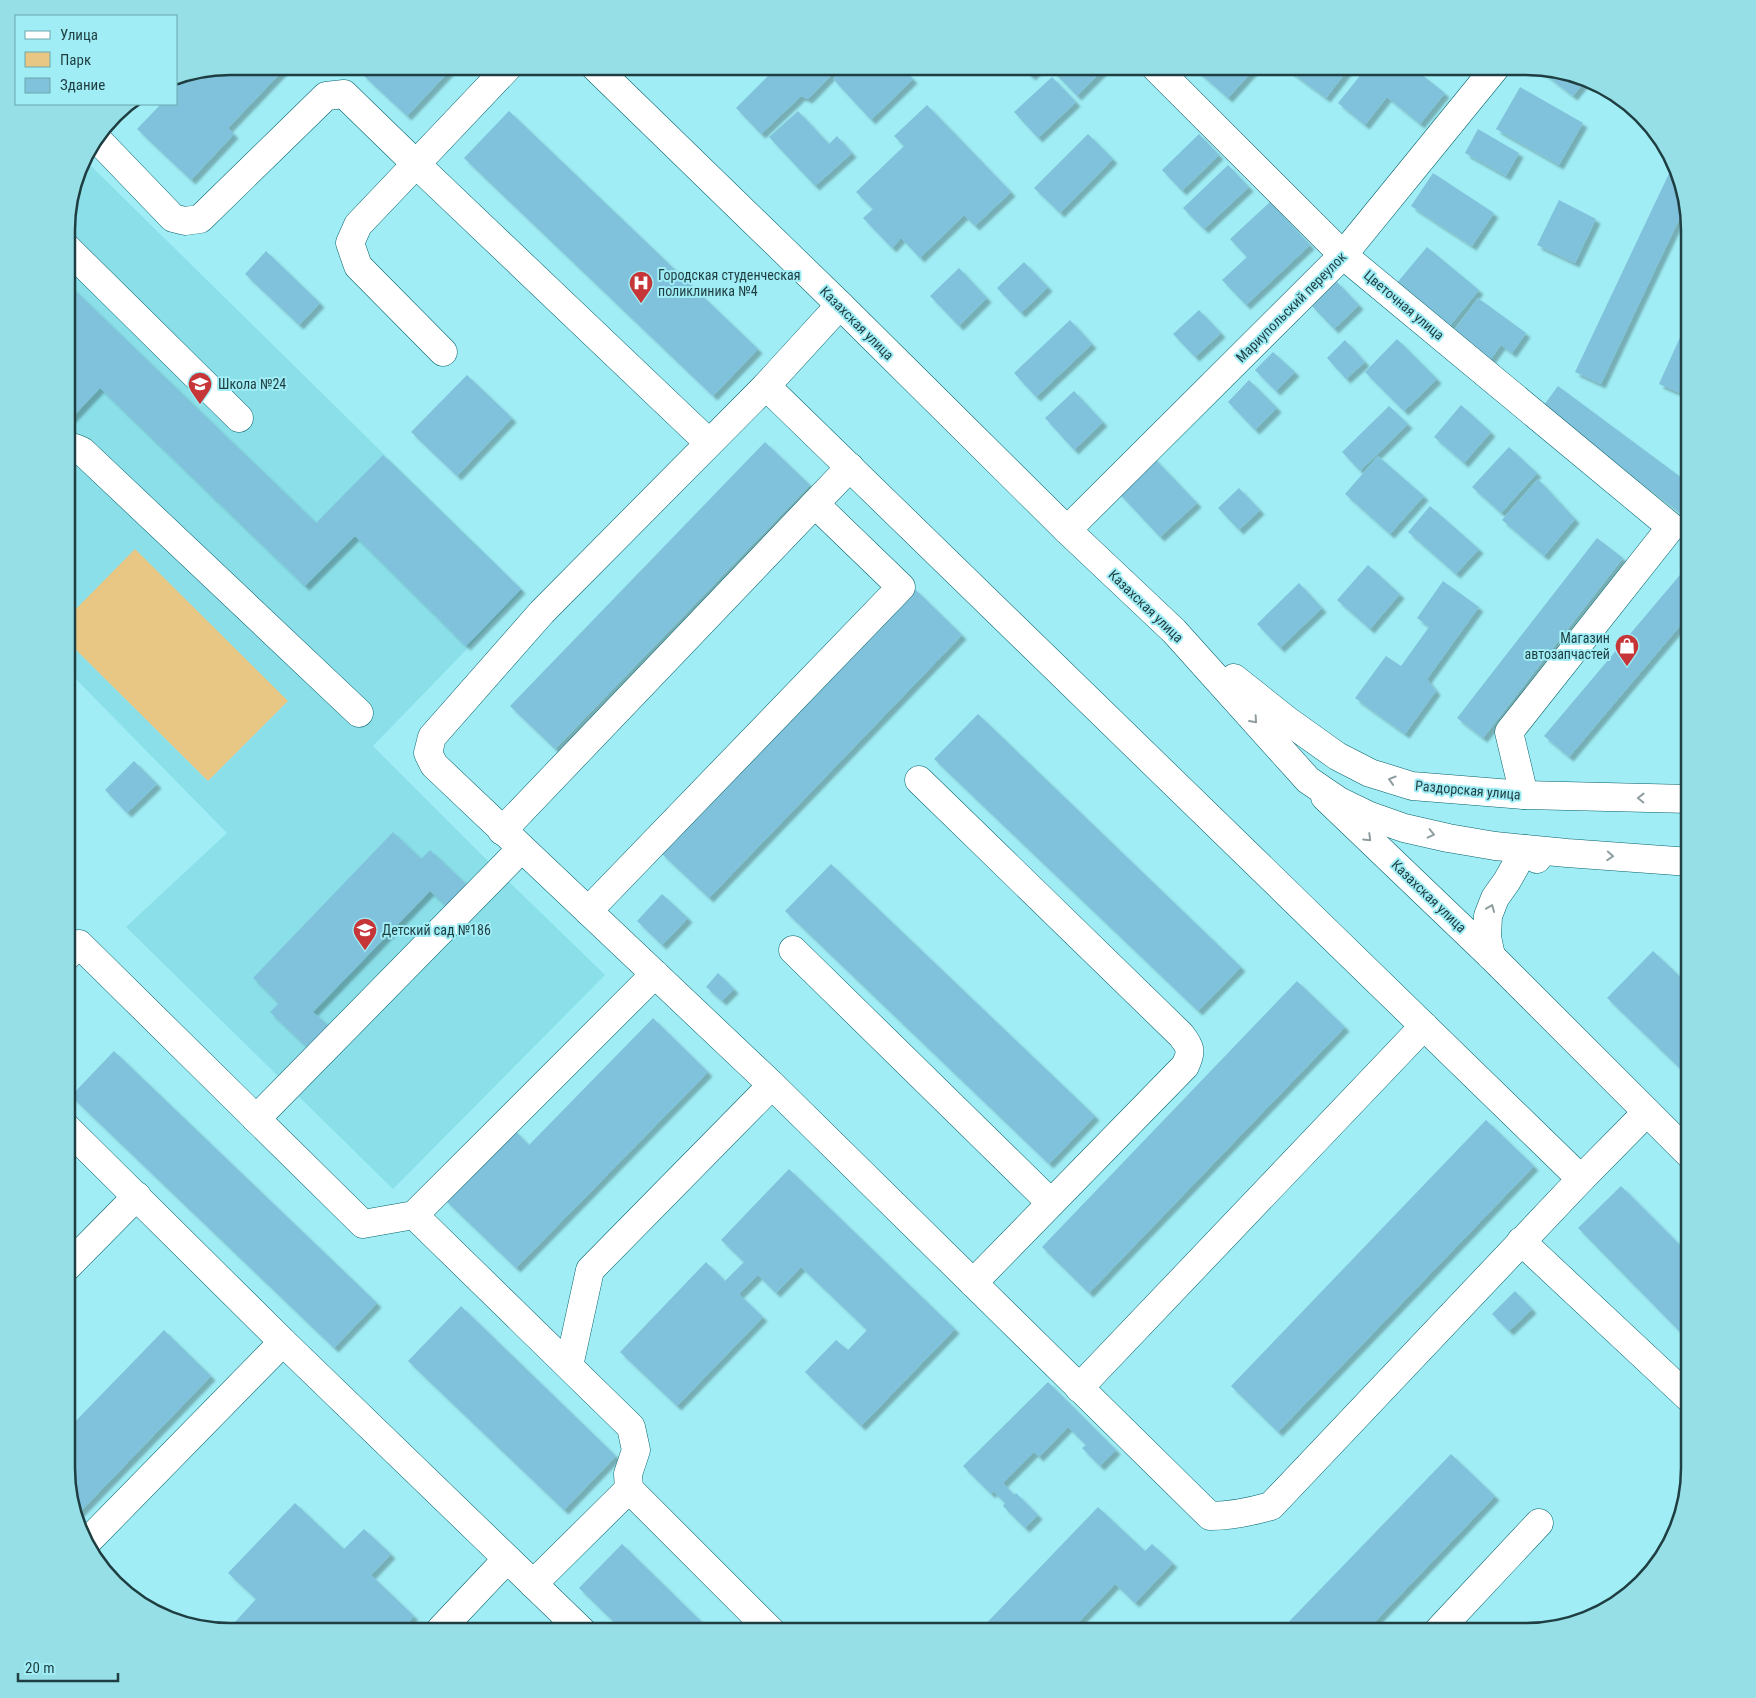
<svg xmlns="http://www.w3.org/2000/svg" width="1756" height="1698" font-family="'Roboto Condensed',sans-serif">
  <style>
    .built { fill: #8adfe9 }
    .green { fill: #e8c784 }
    .building { fill: #80c2db; filter: url(#shadow) }
    .lines { fill: none; stroke-linecap: round; stroke-linejoin: round }
    .minor-casing { stroke: #05626a; stroke-width: 29 }
    .major-casing { stroke: #05626a; stroke-width: 29 }
    .minor { stroke: #fff; stroke-width: 28 }
    .major { stroke: #fff; stroke-width: 28 }
    .oneway { stroke: #8e9ea0 }
    .labels { text-anchor: middle; stroke-width: 4; stroke-linejoin: round; paint-order: stroke }
    .poi-label { font-size: 14px; fill: #1e3e41; stroke: #a0edf5; text-anchor: start }
    .street-label { font-size: 14px; fill: #1e3e41; stroke: #a0edf5 }
    .rim { fill: none; stroke: #1e3e41; stroke-width: 2.5 }
  </style>
  <defs>
    <filter id="shadow"><feDropShadow dx="4.5" dy="4.5" stdDeviation="1" flood-color="#0004"/></filter>
  </defs>
  <rect width="100%" height="100%" fill="#a0edf5"/>
  <path class="built" d="M91,166L523,591L373,746L499,872L605,975L393,1189L126,927L227,833L66,669L67,219L77,181Z"/>
  <path class="green" d="M135,549L288,701L208,781L66,640L67,618Z"/>
  <g class="building">
    <path d="M230,66H287L228,128L234,134L191,180L137,129L161,104H176V88L190,74Z"/>
    <path d="M369,66H454L407,116L362,74Z"/>
    <path d="M778,66H791L794,68L796,66H840L808,99L801,96L761,134L736,108Z"/>
    <path d="M845,66H900L913,79L871,120L833,79Z"/>
    <path d="M1021,66H1041L1031,76Z"/>
    <path d="M1053,66H1107L1077,96L1051,69Z"/>
    <path d="M1197,66L1241,67H1256L1228,98L1195,69Z"/>
    <path d="M1284,67H1350L1326,98Z"/>
    <path d="M1367,67H1412L1445,93L1420,124L1387,97L1365,125L1338,103Z"/>
    <path d="M1536,67H1537L1586,80L1573,96Z"/>
    <path d="M1052,77L1076,102L1038,138L1014,112Z"/>
    <path d="M1520,87L1583,123L1559,165L1496,129Z"/>
    <path d="M927,105L1011,192L975,226L964,215L920,258L901,238L892,248L863,218L873,209L856,192L904,146L894,136Z"/>
    <path d="M509,111L758,349L713,396L464,158Z"/>
    <path d="M798,111L829,144L837,136L852,153L815,186L769,137Z"/>
    <path d="M1478,129L1519,153L1506,176L1465,153Z"/>
    <path d="M1088,134L1113,159L1060,213L1034,188Z"/>
    <path d="M1199,134L1219,155L1182,191L1162,170Z"/>
    <path d="M1674,163L1677,167L1685,207L1601,384L1575,372Z"/>
    <path d="M1228,165L1249,187L1204,229L1183,208Z"/>
    <path d="M1433,173L1494,213L1472,246L1411,206Z"/>
    <path d="M1559,200L1596,219L1575,263L1537,245Z"/>
    <path d="M1270,202L1310,245L1246,305L1222,280L1247,257L1230,239Z"/>
    <path d="M1427,247L1479,290L1444,333L1391,290Z"/>
    <path d="M266,251L320,303L299,325L245,274Z"/>
    <path d="M1024,262L1048,287L1021,313L997,288Z"/>
    <path d="M959,268L987,298L959,326L930,296Z"/>
    <path d="M1336,281L1359,305L1334,329L1311,305Z"/>
    <path d="M67,283L316,523L383,455L521,589L466,646L355,536L305,586L100,388L67,423Z"/>
    <path d="M1478,298L1526,333L1512,353L1501,345L1488,363L1450,336Z"/>
    <path d="M1199,310L1221,333L1195,357L1173,334Z"/>
    <path d="M1690,315V390L1687,396L1659,384Z"/>
    <path d="M1070,320L1092,344L1036,397L1014,373Z"/>
    <path d="M1397,339L1437,379L1404,411L1365,372Z"/>
    <path d="M1345,340L1365,362L1346,379L1327,358Z"/>
    <path d="M1273,352L1295,372L1276,391L1255,370Z"/>
    <path d="M467,375L512,418L457,476L411,432Z"/>
    <path d="M1249,380L1277,408L1255,430L1228,402Z"/>
    <path d="M1558,386L1690,484V520L1541,409Z"/>
    <path d="M1074,391L1103,422L1074,450L1045,418Z"/>
    <path d="M1461,405L1491,432L1464,463L1434,437Z"/>
    <path d="M1389,406L1408,424L1360,471L1342,452Z"/>
    <path d="M765,442L810,485L555,749L510,706Z"/>
    <path d="M1509,447L1537,473L1501,513L1472,487Z"/>
    <path d="M1151,455L1197,503L1160,537L1115,489Z"/>
    <path d="M1378,456L1424,496L1390,534L1345,494Z"/>
    <path d="M1538,479L1575,519L1544,556L1502,520Z"/>
    <path d="M1239,488L1260,510L1239,530L1218,508Z"/>
    <path d="M1430,506L1479,549L1456,574L1408,532Z"/>
    <path d="M1597,538L1623,558L1483,738L1457,718Z"/>
    <path d="M1690,563V614L1569,757L1544,736Z"/>
    <path d="M1368,565L1400,594L1370,629L1337,600Z"/>
    <path d="M1443,581L1479,607L1427,679L1436,691L1405,734L1355,698L1386,656L1401,666L1429,627L1417,618Z"/>
    <path d="M1299,583L1322,608L1280,648L1257,624Z"/>
    <path d="M915,589L962,635L709,898L661,853Z"/>
    <path d="M978,714L1241,967L1198,1011L934,759Z"/>
    <path d="M134,761L157,784L127,813L105,790Z"/>
    <path d="M393,832L421,859L430,850L468,886L448,908L430,891L313,1012L330,1027L309,1049L270,1012L279,1003L253,978Z"/>
    <path d="M831,864L1095,1116L1049,1164L785,911Z"/>
    <path d="M662,894L688,918L662,945L637,921Z"/>
    <path d="M1653,951L1690,986V1078L1607,998Z"/>
    <path d="M718,973L734,989L722,1001L706,987Z"/>
    <path d="M1297,981L1345,1027L1089,1293L1042,1247Z"/>
    <path d="M653,1018L708,1072L516,1268L445,1200L513,1129L529,1145Z"/>
    <path d="M114,1051L377,1303L334,1348L71,1096Z"/>
    <path d="M1486,1120L1534,1166L1278,1432L1231,1386Z"/>
    <path d="M789,1169L955,1329L861,1426L805,1372L836,1340L848,1350L867,1330L801,1267L776,1293L758,1275L739,1294L763,1317L677,1406L620,1352L706,1262L725,1281L744,1262L721,1240Z"/>
    <path d="M1621,1186L1690,1255V1342L1578,1228Z"/>
    <path d="M1515,1291L1532,1309L1509,1331L1492,1314Z"/>
    <path d="M461,1306L616,1456L564,1510L408,1361Z"/>
    <path d="M164,1330L211,1376L76,1516L66,1468V1431Z"/>
    <path d="M1048,1382L1116,1450L1100,1466L1082,1448L1086,1445L1068,1427L1039,1457L1034,1452L1003,1483L1014,1495L1016,1493L1038,1515L1025,1528L1003,1506L1005,1503L993,1491L991,1494L963,1466Z"/>
    <path d="M1451,1454L1495,1496L1365,1632H1279Z"/>
    <path d="M295,1503L344,1549L364,1529L391,1554L371,1575L414,1616L399,1632H289L279,1622L270,1632H244L235,1622L256,1599L228,1573Z"/>
    <path d="M1098,1507L1145,1551L1152,1544L1173,1563L1135,1603L1115,1584L1069,1632H978Z"/>
    <path d="M622,1544L712,1632H624L579,1588Z"/>
  </g>
  <g class="lines">
    <defs>
      <g id="minor">
        <path d="M1154,66L1343,255L1671,527L1509,732L1524,795"/>
        <path d="M97,139L173,218L185,221L200,219L326,96L344,94L416,164L509,66"/>
        <path d="M67,248L239,418"/>
        <path d="M840,305L766,386L1581,1179"/>
        <path d="M443,352L358,266L350,243L358,225L416,164L709,443"/>
        <path d="M766,386L542,612L432,737L428,753L434,765L772,1085L1210,1516C1232,1516 1250,1512 1271,1506L1581,1179L1647,1112"/>
        <path d="M67,453L75,448L82,451L359,713"/>
        <path d="M1067,530L1343,255L1496,67"/>
        <path d="M919,780L1181,1035C1191,1048 1192,1051 1185,1066L973,1283"/>
        <path d="M1325,797L1491,956L1690,1155"/>
        <path d="M502,831L850,467"/>
        <path d="M588,911L901,587L815,504"/>
        <path d="M793,950L1051,1203"/>
        <path d="M66,957L79,944L363,1224L414,1215L655,974"/>
        <path d="M256,1119L521,849"/>
        <path d="M66,1127L283,1342L583,1632"/>
        <path d="M414,1215L631,1427L636,1450L628,1474L629,1489"/>
        <path d="M1521,1241L1690,1399"/>
        <path d="M66,1268L137,1196"/>
        <path d="M569,1366L590,1270L772,1085"/>
        <path d="M1079,1388L1424,1026"/>
        <path d="M86,1543L283,1342"/>
        <path d="M533,1584L629,1489L772,1632"/>
        <path d="M441,1629L507,1559"/>
        <path d="M1437,1632L1539,1523"/>
      </g>
      <g id="major">
        <path d="M594,66L840,305L1067,530L1174,631L1308,780L1339,801L1370,816L1404,828L1448,838L1495,846L1567,853L1690,862"/>
        <path d="M1234,678L1288,721L1337,756L1370,773L1412,786L1524,795L1690,799"/>
        <path d="M1491,956L1487,937L1488,916L1495,898L1507,881L1525,849L1537,859"/>
      </g>
    </defs>
    <use href="#minor" class="minor-casing"/>
    <use href="#major" class="major-casing"/>
    <use href="#minor" class="minor"/>
    <use href="#major" class="major"/>
  </g>
  <defs><path id="oneway-chevron" d="M-2-3.5L2.5 0L-2 3.5" fill="none" stroke-width="1.6" stroke-linecap="round" stroke-linejoin="round" transform="scale(1.25)"/></defs>
  <g class="oneway">
    <use href="#oneway-chevron" transform="translate(1254 720) rotate(48)"/>
    <use href="#oneway-chevron" transform="translate(1392 780) rotate(-163)"/>
    <use href="#oneway-chevron" transform="translate(1641 798) rotate(-179)"/>
    <use href="#oneway-chevron" transform="translate(1431 834) rotate(13)"/>
    <use href="#oneway-chevron" transform="translate(1368 838) rotate(44)"/>
    <use href="#oneway-chevron" transform="translate(1610 856) rotate(4)"/>
    <use href="#oneway-chevron" transform="translate(1491 908) rotate(-68)"/>
  </g>
  <defs>
    <symbol id="hospital-pin" viewBox="-11 -11 22 30"><path d="M0 17L-7.5 6A9.5 9.5 0 1 1 7.5 6Z" fill="#c63639" stroke="#a0edf5"/><path d="M-5-5h3v3.5h4V-5h3V5h-3V1.5h-4V5h-3Z" fill="#fff"/></symbol>
    <symbol id="school-pin" viewBox="-11 -11 22 30"><path d="M0 17L-7.5 6A9.5 9.5 0 1 1 7.5 6Z" fill="#c63639" stroke="#a0edf5"/><path d="M0-5L7-2L0 1L-7-2ZM-4 1L0 2.5L4 1V4Q0 6-4 4Z" fill="#fff"/></symbol>
    <symbol id="shop-pin" viewBox="-11 -11 22 30"><path d="M0 17L-7.5 6A9.5 9.5 0 1 1 7.5 6Z" fill="#c63639" stroke="#a0edf5"/><path d="M-5-2.5h2.3a2.7 3.5 0 0 1 5.4 0H5L5.5 6h-11ZM-1.5-2.5h3a1.5 2.3 0 0 0-3 0Z" fill="#fff"/></symbol>
  </defs>
  <g fill-rule="evenodd">
    <use href="#hospital-pin" x="627" y="269" width="28" height="38"/>
    <use href="#school-pin" x="186" y="370" width="28" height="38"/>
    <use href="#shop-pin" x="1613" y="632" width="28" height="38"/>
    <use href="#school-pin" x="351" y="916" width="28" height="38"/>
  </g>
  <g class="labels">
    <g class="poi-label">
      <text x="658" y="280">Городская студенческая<tspan x="658" dy="16">поликлиника №4</tspan></text>
      <text x="218" y="389">Школа №24</text>
      <text x="1610" y="643" text-anchor="end">Магазин<tspan x="1610" dy="16">автозапчастей</tspan></text>
      <text x="382" y="935">Детский сад №186</text>
    </g>
    <g class="street-label">
      <text transform="translate(1404 305) rotate(40)" y="5">Цветочная улица</text>
      <text transform="translate(1291 307) rotate(-45)" y="5">Мариупольский переулок</text>
      <text transform="translate(857 323) rotate(45)" y="5">Казахская улица</text>
      <text transform="translate(1146 606) rotate(44)" y="5">Казахская улица</text>
      <text transform="translate(1468 790) rotate(5)" y="5">Раздорская улица</text>
      <text transform="translate(1429 896) rotate(44)" y="5">Казахская улица</text>
    </g>
  </g>
  <path d="M0 0H1756V1698H0ZM230 75H1526A155 155 0 0 1 1681 230V1468A155 155 0 0 1 1526 1623H230A155 155 0 0 1 75 1468V230A155 155 0 0 1 230 75Z" fill="#96dfe7" fill-rule="evenodd"/>
  <path class="rim" d="M230 75H1526A155 155 0 0 1 1681 230V1468A155 155 0 0 1 1526 1623H230A155 155 0 0 1 75 1468V230A155 155 0 0 1 230 75Z"/>
  <rect x="15" y="15" width="162" height="90" fill="#a0edf5" stroke="#6ca7ad"/>
  <rect x="25" y="31" width="25" height="8" fill="#ffffff" stroke="#6ca7ad"/>
  <text x="60" y="40" font-size="15" fill="#1e3e41">Улица</text>
  <rect x="25" y="52" width="25" height="15" fill="#e8c784" stroke="#6ca7ad"/>
  <text x="60" y="65" font-size="15" fill="#1e3e41">Парк</text>
  <rect x="25" y="78" width="25" height="15" fill="#80c2db" stroke="#6ca7ad"/>
  <text x="60" y="90" font-size="15" fill="#1e3e41">Здание</text>
  <path d="M18 1673v8h100v-8" fill="none" stroke="#1e3e41" stroke-width="2.5"/>
  <text x="25" y="1673" font-size="15" fill="#1e3e41" stroke="#a0edf5" stroke-width="4" paint-order="stroke">20 m</text>
</svg>
